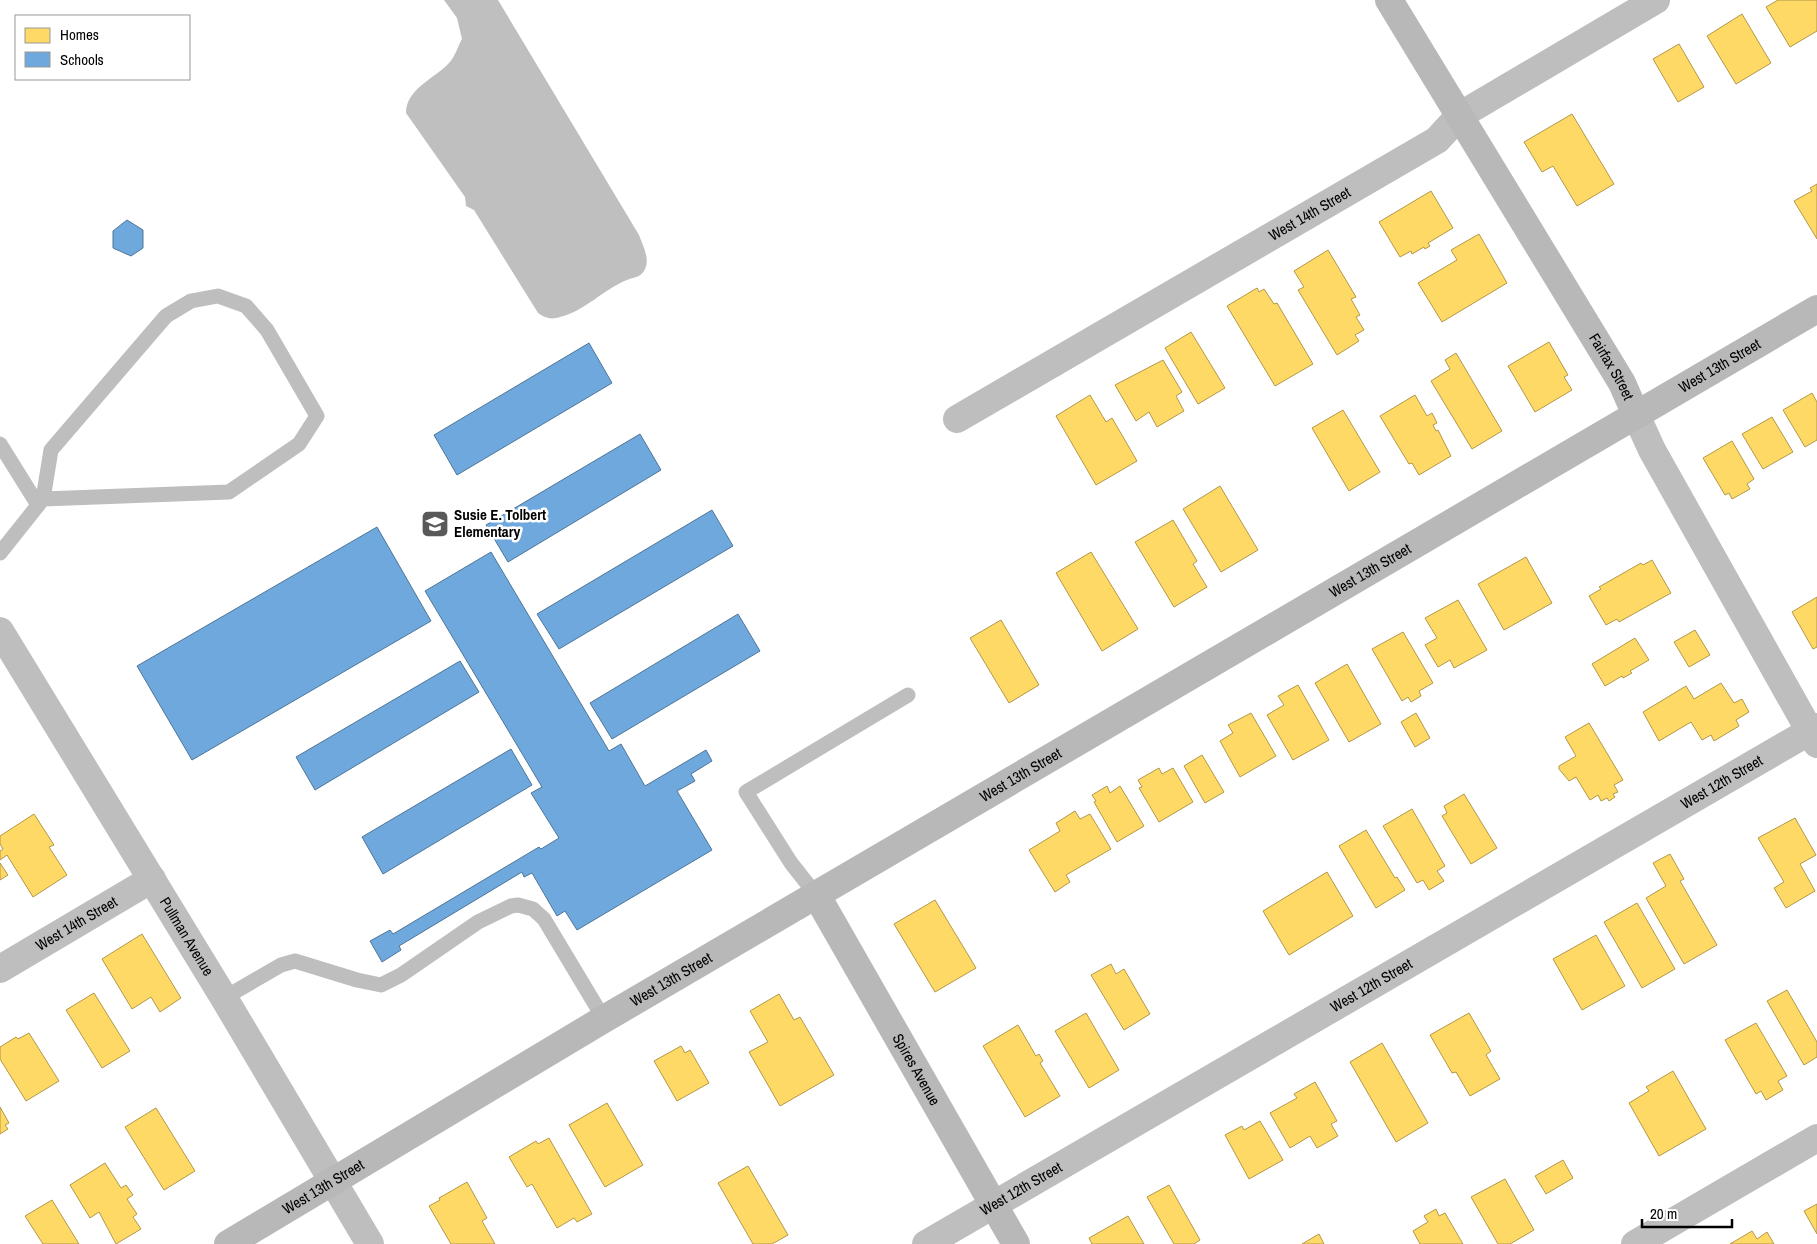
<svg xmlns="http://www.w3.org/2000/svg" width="1817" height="1244" font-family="'Archivo Narrow',sans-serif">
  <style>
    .water { fill: #bfbfbf }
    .homes { fill: #ffd966; stroke: #b29847 }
    .schools { fill: #6fa8dc; stroke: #4e769a }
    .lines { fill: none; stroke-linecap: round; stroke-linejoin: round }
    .lane { stroke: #bebebe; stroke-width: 15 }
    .street { stroke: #bebebe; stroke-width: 28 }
    .secondary { stroke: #b8b8b8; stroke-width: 28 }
    .labels { text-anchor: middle; stroke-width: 5; stroke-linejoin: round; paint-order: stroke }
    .street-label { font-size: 15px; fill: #000; stroke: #fff }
    .poi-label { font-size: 15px; font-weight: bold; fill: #000; stroke: #fff; text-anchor: start }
  </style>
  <rect width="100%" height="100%" fill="#fff"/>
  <path class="water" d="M444,0H498L639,235C643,246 651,260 644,271C639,278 634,277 627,280C604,289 585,311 560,317C551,320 545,318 538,313L474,210L466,206L465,197L406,113C406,89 434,79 449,63C455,57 458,46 462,39L457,18Z"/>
  <g class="homes">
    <path d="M1778,0H1817V31L1790,47L1766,7Z"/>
    <path d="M1742,14L1771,63L1736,84L1707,36Z"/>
    <path d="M1679,44L1704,87L1678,102L1653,59Z"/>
    <path d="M1572,114L1614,184L1577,206L1553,166L1542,172L1524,142Z"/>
    <path d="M1817,184V239L1794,201L1812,191L1810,188Z"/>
    <path d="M1431,191L1453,228L1428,243L1430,246L1425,249L1424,247L1412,254L1411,251L1400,257L1379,222Z"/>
    <path d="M1479,234L1507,283L1442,322L1418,283L1457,260L1451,250Z"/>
    <path d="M1328,250L1356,297L1351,299L1360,315L1356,317L1364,330L1355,335L1359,341L1337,355L1298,290L1304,287L1294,271Z"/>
    <path d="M1257,288L1259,292L1264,289L1274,304L1277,303L1313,364L1275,386L1227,306Z"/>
    <path d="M1191,332L1225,388L1198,404L1165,348Z"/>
    <path d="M1549,342L1568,375L1564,377L1572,390L1535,412L1508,366Z"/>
    <path d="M1456,353L1502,431L1472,449L1431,381L1450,369L1445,360Z"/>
    <path d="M1163,360L1182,392L1176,396L1184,411L1157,427L1149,412L1136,421L1115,385Z"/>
    <path d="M1812,393L1817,402V440L1805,447L1783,410Z"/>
    <path d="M1090,395L1106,422L1112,418L1137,461L1096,485L1056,416Z"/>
    <path d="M1415,395L1427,416L1432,413L1437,423L1433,425L1436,431L1438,430L1451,456L1419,475L1412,463L1409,464L1380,416Z"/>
    <path d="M1343,410L1380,472L1349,491L1312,428Z"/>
    <path d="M1772,417L1793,452L1763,469L1742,434Z"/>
    <path d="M1732,441L1754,479L1747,484L1750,489L1732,499L1729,493L1725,495L1703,458Z"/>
    <path d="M1220,486L1258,550L1221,572L1183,509Z"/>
    <path d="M1173,520L1197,561L1193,564L1207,587L1174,607L1135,542Z"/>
    <path d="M1091,552L1138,629L1102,651L1056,573Z"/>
    <path d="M1526,557L1552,603L1504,630L1478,584Z"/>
    <path d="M1652,560L1671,593L1619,622L1617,619L1606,625L1589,596L1601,589L1599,587L1641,563L1643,565Z"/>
    <path d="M1817,597V647L1813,649L1792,612Z"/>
    <path d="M1458,600L1487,650L1454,668L1450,660L1438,667L1425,645L1437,638L1425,618Z"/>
    <path d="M1001,620L1039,685L1009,703L970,638Z"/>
    <path d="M1695,630L1710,655L1689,667L1674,642Z"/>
    <path d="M1403,632L1433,683L1419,691L1421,696L1411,702L1408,697L1402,701L1372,649Z"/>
    <path d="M1635,638L1649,660L1630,671L1632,673L1623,678L1622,676L1605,686L1592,664Z"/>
    <path d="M1347,664L1381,724L1349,742L1315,683Z"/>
    <path d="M1721,683L1734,703L1742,699L1749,712L1736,720L1739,726L1714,741L1711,735L1702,740L1691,722L1659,741L1643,712L1686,686L1694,699Z"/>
    <path d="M1298,685L1329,740L1293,760L1267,715L1284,705L1278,696Z"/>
    <path d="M1251,713L1276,756L1240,777L1220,741L1233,733L1228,725Z"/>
    <path d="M1416,713L1430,738L1415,747L1401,722Z"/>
    <path d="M1589,723L1623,780L1614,785L1618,792L1613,794L1615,797L1609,801L1607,798L1601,801L1598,795L1590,800L1576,777L1569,781L1559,769V766L1576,756L1565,737Z"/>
    <path d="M1202,755L1224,792L1205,803L1184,766Z"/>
    <path d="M1159,768L1162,774L1173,768L1193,802L1159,822L1139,788L1142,787L1138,780Z"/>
    <path d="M1107,786L1110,793L1120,786L1144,826L1117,842L1094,802L1096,801L1092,795Z"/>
    <path d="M1464,794L1497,848L1471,864L1442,816L1447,813L1444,806Z"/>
    <path d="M1412,809L1445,866L1437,871L1444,881L1429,890L1423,880L1417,883L1383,826Z"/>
    <path d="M1075,811L1080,819L1090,814L1111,849L1066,875L1070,882L1055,892L1029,850L1060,831L1056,823Z"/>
    <path d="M34,814L54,845L49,847L67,875L33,897L7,855L0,860V851L3,849L0,844V836Z"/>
    <path d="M1795,818L1816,855L1800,864L1815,891L1786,908L1774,888L1784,882L1758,838Z"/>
    <path d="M1366,830L1395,878L1397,877L1405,890L1376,908L1339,846Z"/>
    <path d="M1670,854L1684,879L1680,881L1717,945L1684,964L1646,898L1666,886L1653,863Z"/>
    <path d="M0,863L8,875L0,880Z"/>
    <path d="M1327,872L1353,916L1289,955L1263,911Z"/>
    <path d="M935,900L976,968L935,992L894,924Z"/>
    <path d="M1637,903L1675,969L1642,988L1604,922Z"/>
    <path d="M142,934L181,998L160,1012L151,997L132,1009L102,959Z"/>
    <path d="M1596,935L1625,986L1582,1010L1553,959Z"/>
    <path d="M1111,964L1116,974L1124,969L1150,1014L1124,1030L1091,975Z"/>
    <path d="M1787,990L1817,1042V1057L1804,1065L1767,1001Z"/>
    <path d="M94,993L130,1051L102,1068L66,1010Z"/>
    <path d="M779,994L794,1020L800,1017L834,1075L780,1106L749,1052L768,1042L750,1011Z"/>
    <path d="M1086,1013L1119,1070L1089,1088L1055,1031Z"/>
    <path d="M1469,1013L1491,1051L1486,1055L1500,1079L1470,1096L1456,1072L1452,1073L1430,1035Z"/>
    <path d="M1756,1023L1787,1076L1778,1081L1783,1090L1766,1100L1761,1091L1756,1094L1725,1040Z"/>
    <path d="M1018,1025L1036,1056L1039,1054L1043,1061L1040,1063L1060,1096L1025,1117L983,1046Z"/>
    <path d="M29,1033L59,1081L26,1101L0,1059V1047L16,1037L18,1039Z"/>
    <path d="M1382,1043L1428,1123L1396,1142L1350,1062Z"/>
    <path d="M681,1046L685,1053L690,1050L709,1083L677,1101L654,1061Z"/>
    <path d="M1673,1071L1706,1129L1659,1156L1629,1103L1649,1091L1646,1087Z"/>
    <path d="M1315,1082L1337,1121L1331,1124L1338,1136L1317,1148L1310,1136L1290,1148L1270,1113L1297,1098L1294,1094Z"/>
    <path d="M607,1103L643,1165L605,1187L569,1125Z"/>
    <path d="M0,1107L9,1123L5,1125L8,1129L0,1134Z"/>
    <path d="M156,1108L195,1171L164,1190L125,1127Z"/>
    <path d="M1260,1121L1283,1160L1249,1179L1225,1135L1242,1126L1244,1130Z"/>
    <path d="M549,1138L592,1214L577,1222L574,1218L557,1228L532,1184L527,1187L509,1157L536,1141L538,1144Z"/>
    <path d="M1563,1160L1573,1178L1546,1194L1535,1176Z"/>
    <path d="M105,1163L121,1188L126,1185L133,1195L127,1199L137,1214L133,1217L141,1229L116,1244L99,1212L90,1218L70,1185Z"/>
    <path d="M748,1166L788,1235L772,1244H753L718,1183Z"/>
    <path d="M1505,1179L1534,1230L1510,1244H1498L1471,1197Z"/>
    <path d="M467,1182L487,1218L482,1221L495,1244H451L429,1206L440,1200L439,1198Z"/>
    <path d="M1169,1185L1200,1240L1194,1244H1174L1147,1197Z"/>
    <path d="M52,1200L79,1244H43L25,1216Z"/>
    <path d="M1817,1204V1234L1804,1211Z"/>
    <path d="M1436,1209L1439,1216L1445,1213L1463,1244H1420L1413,1231L1428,1222L1424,1216Z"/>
    <path d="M1128,1216L1144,1244H1092L1089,1238Z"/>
    <path d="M1752,1231L1757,1239L1767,1232L1774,1244H1730Z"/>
    <path d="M1319,1234L1324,1244H1302Z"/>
  </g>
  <g class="schools">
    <path d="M127,220L143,230V248L131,256L113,248V231Z"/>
    <path d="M589,343L612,383L457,475L434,435Z"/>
    <path d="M640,434L661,470L508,562L486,525Z"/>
    <path d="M712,510L733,546L559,649L537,614Z"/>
    <path d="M377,527L431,621L192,760L137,666Z"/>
    <path d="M491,552L609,751L621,744L645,786L706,750L712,761L691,774L695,781L677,791L712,850L577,930L565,911L557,916L532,873L524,877L522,872L399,946L401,950L382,962L370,941L390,930L393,934L539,847L541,849L559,838L531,793L542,787L425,591Z"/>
    <path d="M738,614L760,651L612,739L590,703Z"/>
    <path d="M460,661L479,692L315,790L296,757Z"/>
    <path d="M511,749L532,785L383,874L362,837Z"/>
  </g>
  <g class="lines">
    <g class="lane">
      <path d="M0,444L38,505"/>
      <path d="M0,553L43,499L51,450L166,316L191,301L218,296L246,306L267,330L317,416L299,444L229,492L43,499"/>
      <path d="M817,896L791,863L746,792L908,695"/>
      <path d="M224,998L281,965L295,961L357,980L381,985L401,975L478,922L511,906L518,905L533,909L544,919L604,1019"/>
    </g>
    <g class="street">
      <path d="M1636,415L1652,450L1817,744"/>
      <path id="s1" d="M957,419L1437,140L1459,116L1656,0"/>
      <path id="s2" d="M0,631L224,998L370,1244"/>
      <path id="s3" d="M0,969L152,879"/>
      <path id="s4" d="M926,1244L1817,727"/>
      <path d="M1635,1244L1817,1138"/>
    </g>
    <g class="secondary">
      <path id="s5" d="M1389,0L1622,383L1636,415"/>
      <path id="s6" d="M817,896L1016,1244"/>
      <path id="s7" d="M228,1244L604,1019L1817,309"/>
    </g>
  </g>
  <defs>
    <symbol id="school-square" viewBox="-11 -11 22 22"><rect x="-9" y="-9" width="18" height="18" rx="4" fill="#595959" stroke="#fff"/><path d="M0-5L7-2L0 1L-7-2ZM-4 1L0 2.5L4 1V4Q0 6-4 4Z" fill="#fff"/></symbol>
  </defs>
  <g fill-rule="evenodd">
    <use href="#school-square" x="419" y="508" width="32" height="32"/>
  </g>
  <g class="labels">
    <g class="street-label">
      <text dy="5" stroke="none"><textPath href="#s1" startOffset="408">West 14th Street</textPath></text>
      <text dy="5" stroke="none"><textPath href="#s7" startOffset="1731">West 13th Street</textPath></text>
      <text dy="5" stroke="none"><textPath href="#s5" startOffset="429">Fairfax Street</textPath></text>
      <text dy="5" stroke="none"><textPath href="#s7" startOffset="1326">West 13th Street</textPath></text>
      <text dy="5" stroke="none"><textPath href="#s7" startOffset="921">West 13th Street</textPath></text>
      <text dy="5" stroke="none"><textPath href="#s4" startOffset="920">West 12th Street</textPath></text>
      <text dy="5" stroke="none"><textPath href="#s3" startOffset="89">West 14th Street</textPath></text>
      <text dy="5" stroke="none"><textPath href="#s2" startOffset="358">Pullman Avenue</textPath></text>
      <text dy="5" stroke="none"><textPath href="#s7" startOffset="516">West 13th Street</textPath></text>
      <text dy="5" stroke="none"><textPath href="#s4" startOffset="515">West 12th Street</textPath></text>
      <text dy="5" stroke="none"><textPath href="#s6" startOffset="200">Spires Avenue</textPath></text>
      <text dy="5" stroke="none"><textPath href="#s7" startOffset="111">West 13th Street</textPath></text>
      <text dy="5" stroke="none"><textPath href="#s4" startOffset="110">West 12th Street</textPath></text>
    </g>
    <g class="poi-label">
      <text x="454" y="520">Susie E. Tolbert<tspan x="454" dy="17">Elementary</tspan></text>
    </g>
  </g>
  <rect x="15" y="15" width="175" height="65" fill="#ffffff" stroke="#999999"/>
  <rect x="25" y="28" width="25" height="15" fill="#ffd966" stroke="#999999"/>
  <text x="60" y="40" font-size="15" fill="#000000">Homes</text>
  <rect x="25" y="52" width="25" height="15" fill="#6fa8dc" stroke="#999999"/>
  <text x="60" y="65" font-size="15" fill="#000000">Schools</text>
  <path d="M1642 1219v8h90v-8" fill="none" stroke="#000000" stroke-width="2.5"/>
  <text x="1650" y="1219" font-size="15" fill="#000000" stroke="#ffffff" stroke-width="4" paint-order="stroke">20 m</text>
</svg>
